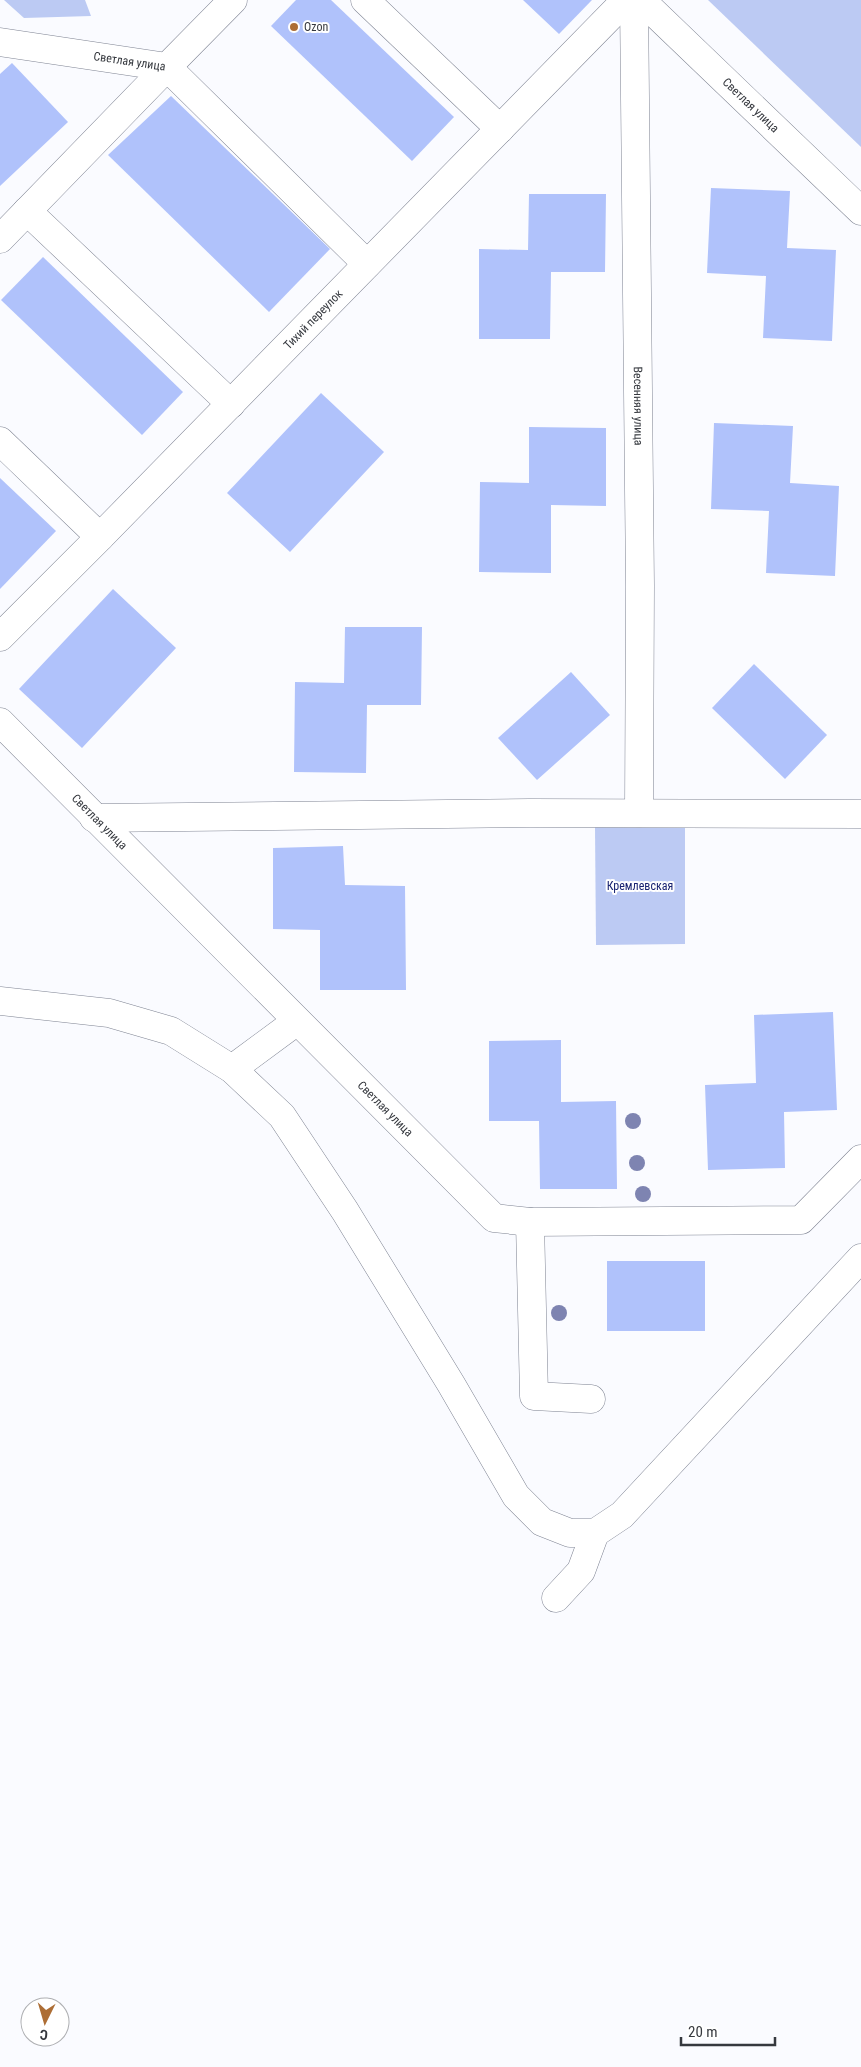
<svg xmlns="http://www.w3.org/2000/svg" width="861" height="2067" font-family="'Roboto Condensed',sans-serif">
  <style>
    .green { fill: #bccaf3 }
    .building { fill: #b0c2fb }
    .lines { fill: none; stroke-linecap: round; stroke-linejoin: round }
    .minor-casing { stroke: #7f8493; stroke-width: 29 }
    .minor { stroke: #fff; stroke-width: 28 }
    .tree { fill: #7e84b1 }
    .poi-dot { fill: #ad6e35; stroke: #fff; stroke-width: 2 }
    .labels { text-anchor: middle; stroke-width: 4; stroke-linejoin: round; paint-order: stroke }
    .poi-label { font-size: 12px; fill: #35383e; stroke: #fff; text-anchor: start }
    .street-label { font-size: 12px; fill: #35383e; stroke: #fff }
    .park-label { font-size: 12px; fill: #192371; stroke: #fff }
  </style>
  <rect width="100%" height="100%" fill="#fafbff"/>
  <g class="green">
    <path d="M4,0H85L91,16L24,18Z"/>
    <path d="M708,0H861V147Z"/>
    <path d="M685,826V944L596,945L595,827Z"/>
  </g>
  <g class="building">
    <path d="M296,0H331L454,117L412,161L271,26Z"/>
    <path d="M523,0H592L559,34Z"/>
    <path d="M12,63L68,122L0,186V74Z"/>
    <path d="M171,96L330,249L269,312L108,155Z"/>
    <path d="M711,188L790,191L787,248L836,250L832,341L763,338L766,276L707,273Z"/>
    <path d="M529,194H606L605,272H551L550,339H479V249L528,250Z"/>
    <path d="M43,257L183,392L142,435L1,300Z"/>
    <path d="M321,393L384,452L290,552L227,493Z"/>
    <path d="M714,423L793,426L790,483L839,486L835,576L766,573L769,511L711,509Z"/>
    <path d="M529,427L606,428V506L551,505V573L479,572L480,482L529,483Z"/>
    <path d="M0,478L56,531L0,589Z"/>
    <path d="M113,589L176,648L82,748L19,689Z"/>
    <path d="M345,627H422L421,705H367L366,773L294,772L295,682L344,683Z"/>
    <path d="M754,664L827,735L785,779L712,708Z"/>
    <path d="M571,672L610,715L537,780L498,738Z"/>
    <path d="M343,846L345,885L405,886L406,990H320V930L273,929V848Z"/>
    <path d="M833,1012L837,1110L784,1112L785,1168L708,1170L705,1085L756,1083L754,1015Z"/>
    <path d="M561,1040V1102L616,1101L617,1189H540L539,1121H489V1041Z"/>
    <rect x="607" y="1261" width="98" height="70"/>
  </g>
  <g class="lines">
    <defs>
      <g id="minor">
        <path d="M365,0L500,129"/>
        <path id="s1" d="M634,0L640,586L639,813"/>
        <path id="s2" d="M641,0L861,211"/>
        <path id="s3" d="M0,42L167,67L233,0"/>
        <path d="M27,211L231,404"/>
        <path d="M0,239L167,67L367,264"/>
        <path d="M0,441L100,537"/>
        <path id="s4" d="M0,637L100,537L626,0"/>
        <path id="s5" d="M0,722L494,1218L530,1222L801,1220L861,1159"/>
        <path d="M94,818L530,813L861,814"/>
        <path d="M0,1001L109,1013L171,1031L232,1069L282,1116L345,1211L451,1384L516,1496L542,1522L570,1533H595L622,1515L861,1258"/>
        <path d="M232,1069L297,1021"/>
        <path d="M530,1222L534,1396L591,1399"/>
        <path d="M556,1598L581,1571L595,1533"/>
      </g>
    </defs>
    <use href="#minor" class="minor-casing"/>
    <use href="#minor" class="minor"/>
  </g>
  <g class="tree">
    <circle cx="633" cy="1121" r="8"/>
    <circle cx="637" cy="1163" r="8"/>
    <circle cx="643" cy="1194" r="8"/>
    <circle cx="559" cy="1313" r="8"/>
  </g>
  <circle class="poi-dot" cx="294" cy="27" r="5"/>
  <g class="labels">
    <g class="poi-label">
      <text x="304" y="31">Ozon</text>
    </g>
    <g class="street-label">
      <text dy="4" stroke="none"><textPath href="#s3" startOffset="131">Светлая улица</textPath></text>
      <text dy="4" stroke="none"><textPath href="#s2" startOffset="152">Светлая улица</textPath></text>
      <text dy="4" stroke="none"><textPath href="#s4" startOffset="446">Тихий переулок</textPath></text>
      <text dy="4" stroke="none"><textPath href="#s1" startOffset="406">Весенняя улица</textPath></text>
      <text dy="4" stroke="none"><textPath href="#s5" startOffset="141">Светлая улица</textPath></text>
      <text dy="4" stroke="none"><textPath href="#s5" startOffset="546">Светлая улица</textPath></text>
    </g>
    <g class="park-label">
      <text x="640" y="890">Кремлевская</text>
    </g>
  </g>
  <g transform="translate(45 2022) rotate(185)"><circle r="24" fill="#ffffff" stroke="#aeafb2"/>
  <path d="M0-4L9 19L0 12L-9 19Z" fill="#ad6e35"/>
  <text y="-8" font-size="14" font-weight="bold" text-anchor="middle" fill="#35383e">С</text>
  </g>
  <path d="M681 2037v8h94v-8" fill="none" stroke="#35383e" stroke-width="2.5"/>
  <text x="688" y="2037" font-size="15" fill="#35383e" stroke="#ffffff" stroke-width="4" paint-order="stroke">20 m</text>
</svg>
